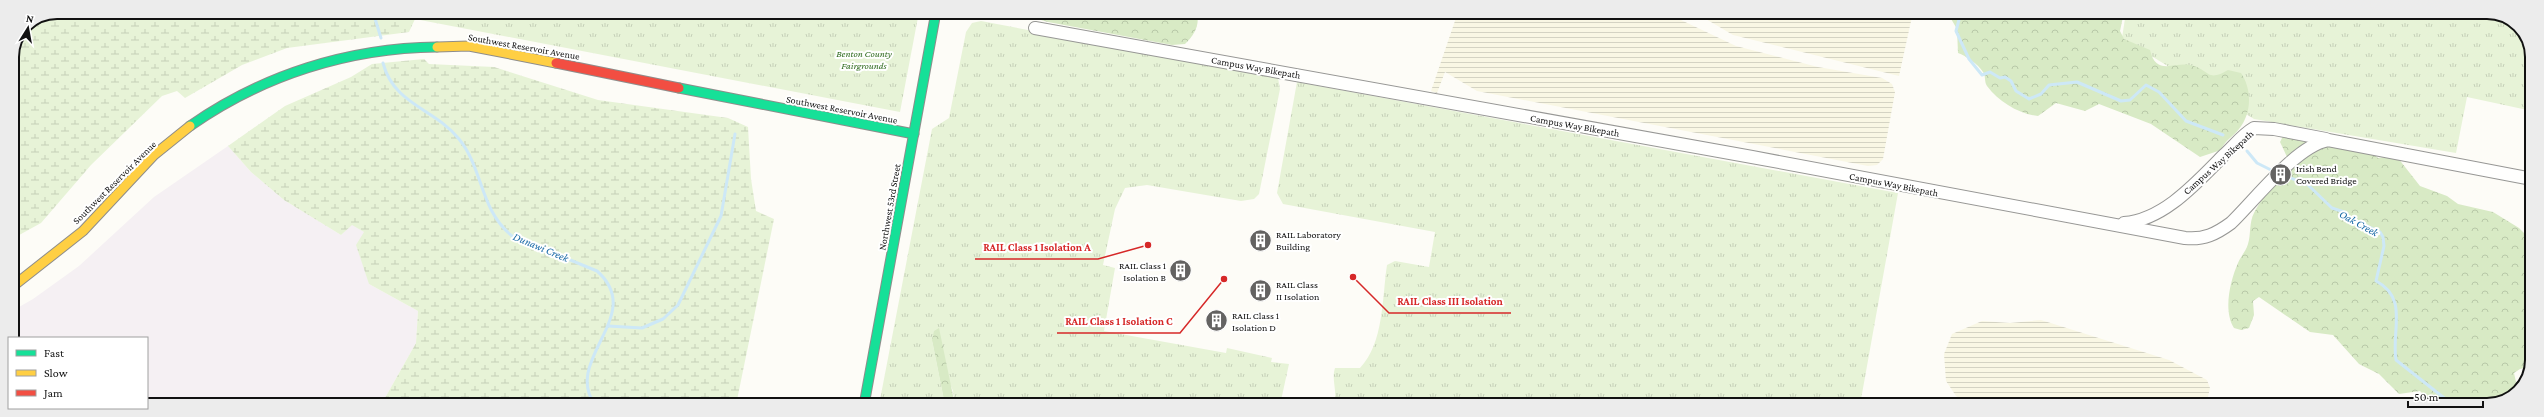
<svg xmlns="http://www.w3.org/2000/svg" width="2544" height="417" font-family="'Crimson Pro',serif">
  <style>
    .industrial { fill: #f5f0f3 }
    .farmland { fill: url(#farmland-rules) }
    .grass { fill: url(#grass-tufts) }
    .forest { fill: url(#forest-crowns) }
    .wetland { fill: url(#wetland-marsh) }
    .lines { fill: none; stroke-linecap: round; stroke-linejoin: round }
    .stream { stroke: #cde8f7; stroke-width: 3 }
    .street-casing { stroke: #979795; stroke-width: 14 }
    .fast-casing { stroke: #8e8d8b; stroke-width: 11 }
    .slow-casing { stroke: #8e8d8b; stroke-width: 11 }
    .jam-casing { stroke: #8e8d8b; stroke-width: 11 }
    .street { stroke: #fffffe; stroke-width: 12 }
    .fast { stroke: #16e098; stroke-width: 9 }
    .slow { stroke: #ffcf43; stroke-width: 9 }
    .jam { stroke: #f24e42; stroke-width: 9 }
    .labels { text-anchor: middle; stroke-width: 4; stroke-linejoin: round; paint-order: stroke }
    .street-label { font-size: 10px; fill: #111; stroke: #fff }
    .park-label { font-size: 10px; font-style: italic; fill: #2f6b1f; stroke: #fff }
    .poi-label { font-size: 10px; fill: #111; stroke: #fff; text-anchor: start }
    .water-label { font-size: 11px; font-style: italic; fill: #1768a6; stroke: #fff }
    .rim { fill: none; stroke: #111; stroke-width: 2 }
    .leader { fill: none; stroke: #d62828; stroke-width: 1.5 }
    .callout-dot { fill: #d62828; stroke: #fff; stroke-width: 1.5 }
    .callout-label { font-size: 11px; text-anchor: middle; font-weight: bold; fill: #d62828; stroke: #fff; stroke-width: 4; stroke-linejoin: round; paint-order: stroke }
  </style>
  <defs>
    <pattern id="farmland-rules" width="6" height="5" patternUnits="userSpaceOnUse"><rect width="6" height="5" fill="#f9f7e4"/><path d="M0 2.5h6" fill="none" stroke="#d4d3c3"/></pattern>
    <pattern id="grass-tufts" width="24" height="20" patternUnits="userSpaceOnUse"><rect width="24" height="20" fill="#e7f3d7"/><path d="M3 7l-1-3M5 7V3M7 7l1-3M15 17l-1-3M17 17v-4M19 17l1-3" fill="none" stroke="#c5cfb8"/></pattern>
    <pattern id="forest-crowns" width="20" height="18" patternUnits="userSpaceOnUse"><rect width="20" height="18" fill="#d8eac5"/><path d="M2 6a3 3 0 1 1 6 0M12 15a3 3 0 1 1 6 0" fill="none" stroke="#b8c8a8"/></pattern>
    <pattern id="wetland-marsh" width="20" height="14" patternUnits="userSpaceOnUse"><rect width="20" height="14" fill="#e7f3d7"/><path d="M1 5h8M5 5V1M11 12h8M15 12V8" fill="none" stroke="#c5cfb8"/></pattern>
  </defs>
  <rect width="100%" height="100%" fill="#fdfcf7"/>
  <path class="industrial" d="M228,146L251,172L284,200L341,235L352,224L364,232L369,284L418,311L416,343L381,405H147V338H12V311L33,299L79,266L154,197Z"/>
  <g class="farmland">
    <path d="M1458,12H1664L1736,46L1818,67L1882,78L1892,84L1895,92L1883,159L1877,165L1868,166L1477,91L1445,72L1437,93L1431,91Z"/>
    <path d="M1694,12H1913L1899,76L1733,35Z"/>
    <path d="M2041,320L2169,360L2207,380L2210,388L2206,405H1968L1956,396L1946,381L1944,354L1952,334L1982,321L2010,323Z"/>
  </g>
  <g class="grass">
    <path d="M412,12H919L900,112L415,19Z"/>
    <path d="M2126,12H2493L2519,25L2532,51V111L2467,97L2456,153L2254,119L2122,38Z"/>
    <path d="M981,21L1278,78L1280,89L1259,194L1254,199L1241,201L1147,185L1125,188L1115,209L1103,265L1115,268L1104,331L1226,353L1227,348L1272,358L1271,362L1289,364L1280,405H955L953,391L932,340L945,405H879L932,129L949,118L966,32L972,23Z"/>
    <path d="M1297,82L1898,193L1860,405H1334C1338,392 1331,380 1335,368H1360C1384,343 1382,298 1387,265L1395,261L1429,267L1435,232L1283,204L1277,193Z"/>
  </g>
  <g class="forest">
    <path d="M1012,12H1197C1200,26 1194,35 1185,44L1172,45L1048,22Z"/>
    <path d="M1947,12H2124L2120,31L2124,39L2150,50C2156,76 2173,62 2190,65C2210,69 2206,83 2228,70L2241,73C2252,89 2252,113 2239,129C2233,137 2225,140 2221,150L2200,157L2151,124L2099,104L2085,111L2056,103L2038,116C2019,114 1999,102 1987,86C1984,82 1986,75 1983,72C1978,64 1966,56 1958,53L1957,29Z"/>
    <path d="M2283,136L2305,137L2306,151L2326,145L2341,149H2368L2378,158L2392,156L2398,158L2420,186L2447,196L2458,204L2493,212L2519,228L2532,241V366L2520,369L2514,373L2516,382L2521,385L2517,394L2487,405H2424L2425,396L2420,391L2399,394L2379,374L2359,364L2333,335L2310,332L2259,297L2253,301L2254,315L2249,328L2241,330L2234,328C2223,311 2230,281 2238,263C2241,256 2246,251 2248,244C2251,235 2249,222 2254,213C2259,203 2266,195 2270,184C2299,178 2290,163 2280,142Z"/>
    <path d="M939,328L955,405H945L932,340L934,331Z"/>
  </g>
  <g class="wetland">
    <path d="M57,12H412L415,19L409,32L287,48L242,65L185,98L177,91L162,96L91,165L41,223L12,239V57L25,25Z"/>
    <path d="M424,59L429,64L494,67L598,100L728,118L748,127L751,179L756,211L774,219L736,405H381L416,343L418,311L369,284L356,245L364,232L352,225L341,235L284,200L251,172L228,146L285,106L351,77L372,64Z"/>
  </g>
  <g class="lines">
    <g class="stream">
      <path d="M373,12L381,38"/>
      <path d="M1961,12L1956,31L1969,59L1982,75L1990,72L2000,78L2005,77L2011,81L2016,91L2029,99L2041,94L2049,85L2077,82L2121,101L2130,100L2146,85L2159,92L2186,121L2223,135"/>
      <path d="M383,63C394,105 434,108 459,139C484,170 479,209 512,236L597,271C647,315 562,359 595,405"/>
      <path d="M2247,151L2257,163L2275,172"/>
      <path d="M2282,175L2307,184L2332,208L2344,212L2350,218L2380,232L2383,237L2384,246L2376,281C2409,298 2391,331 2396,360L2448,401L2449,405"/>
      <path d="M608,326L642,328L663,319L678,305L721,216L735,134"/>
    </g>
    <defs>
      <g id="street">
        <path d="M1035,28L1752,157L2185,238C2204,240 2216,234 2231,223C2255,200 2296,146 2328,140L2532,179"/>
        <path d="M2124,223C2164,220 2197,182 2224,155C2234,146 2242,135 2254,128L2274,129L2326,139"/>
      </g>
      <g id="fast">
        <path d="M679,88L914,134"/>
        <path d="M190,126C263,75 348,48 437,47"/>
        <path d="M864,405L936,12"/>
      </g>
      <g id="slow">
        <path d="M437,47L469,46L556,63"/>
        <path d="M12,287L83,231L154,155L190,126"/>
      </g>
      <path id="jam" d="M556,63L679,88"/>
    </defs>
    <use href="#street" class="street-casing"/>
    <use href="#fast" class="fast-casing"/>
    <use href="#slow" class="slow-casing"/>
    <use href="#jam" class="jam-casing"/>
    <use href="#street" class="street"/>
    <use href="#fast" class="fast"/>
    <use href="#slow" class="slow"/>
    <use href="#jam" class="jam"/>
  </g>
  <defs>
    <symbol id="building-disc" viewBox="-11 -11 22 22"><circle r="9.5" fill="#646362" stroke="#fff"/><path d="M-4-6H4V6H1V3H-1V6H-4ZM-2.5-4.3h1.7v1.8h-1.7ZM.8-4.3h1.7v1.8H.8ZM-2.5-1h1.7V.8h-1.7ZM.8-1h1.7V.8H.8Z" fill="#fff"/></symbol>
  </defs>
  <g fill-rule="evenodd">
    <use href="#building-disc" x="2268" y="162" width="25" height="25"/>
    <use href="#building-disc" x="1248" y="228" width="25" height="25"/>
    <use href="#building-disc" x="1168" y="258" width="25" height="25"/>
    <use href="#building-disc" x="1248" y="278" width="25" height="25"/>
    <use href="#building-disc" x="1204" y="308" width="25" height="25"/>
  </g>
  <g class="labels">
    <g class="street-label">
      <text transform="translate(524 46) rotate(10)" y="4">Southwest Reservoir Avenue</text>
      <text transform="translate(1256 67) rotate(10)" y="4">Campus Way Bikepath</text>
      <text transform="translate(842 109) rotate(11)" y="4">Southwest Reservoir Avenue</text>
      <text transform="translate(1575 125) rotate(10)" y="4">Campus Way Bikepath</text>
      <text transform="translate(2218 162) rotate(-42)" y="4">Campus Way Bikepath</text>
      <text transform="translate(114 182) rotate(-45)" y="4">Southwest Reservoir Avenue</text>
      <text transform="translate(1894 184) rotate(11)" y="4">Campus Way Bikepath</text>
      <text transform="translate(889 207) rotate(-80)" y="4">Northwest 53rd Street</text>
    </g>
    <g class="park-label">
      <text x="864" y="57">Benton County<tspan x="864" dy="12">Fairgrounds</tspan></text>
    </g>
    <g class="poi-label">
      <text x="2296" y="172">Irish Bend<tspan x="2296" dy="12">Covered Bridge</tspan></text>
      <text x="1276" y="238">RAIL Laboratory<tspan x="1276" dy="12">Building</tspan></text>
      <text x="1166" y="269" text-anchor="end">RAIL Class 1<tspan x="1166" dy="12">Isolation B</tspan></text>
      <text x="1276" y="288">RAIL Class<tspan x="1276" dy="12">II Isolation</tspan></text>
      <text x="1232" y="319">RAIL Class 1<tspan x="1232" dy="12">Isolation D</tspan></text>
    </g>
    <g class="water-label">
      <text transform="translate(2359 223) rotate(29)" y="4">Oak Creek</text>
      <text transform="translate(541 247) rotate(23)" y="4">Dunawi Creek</text>
    </g>
  </g>
  <path d="M0 0H2544V417H0ZM57 19H2487A38 38 0 0 1 2525 57V360A38 38 0 0 1 2487 398H57A38 38 0 0 1 19 360V57A38 38 0 0 1 57 19Z" fill="#ececec" fill-rule="evenodd"/>
  <path class="rim" d="M57 19H2487A38 38 0 0 1 2525 57V360A38 38 0 0 1 2487 398H57A38 38 0 0 1 19 360V57A38 38 0 0 1 57 19Z"/>
  <path class="leader" d="M1148 245L1098 259H975M1353 277L1389 313H1511M1224 279L1180 333H1057"/>
  <g class="callout-dot">
    <circle cx="1148" cy="245" r="4"/>
    <circle cx="1353" cy="277" r="4"/>
    <circle cx="1224" cy="279" r="4"/>
  </g>
  <g class="callout-label">
    <text x="1037" y="251">RAIL Class 1 Isolation A</text>
    <text x="1450" y="305">RAIL Class III Isolation</text>
    <text x="1119" y="325">RAIL Class 1 Isolation C</text>
  </g>
  <rect x="8" y="337" width="140" height="72" fill="#ffffff" stroke="#a0a0a0"/>
  <rect x="16" y="350" width="20" height="6" fill="#16e098" stroke="#a0a0a0"/>
  <text x="44" y="357" font-size="12" fill="#111111">Fast</text>
  <rect x="16" y="370" width="20" height="6" fill="#ffcf43" stroke="#a0a0a0"/>
  <text x="44" y="377" font-size="12" fill="#111111">Slow</text>
  <rect x="16" y="390" width="20" height="6" fill="#f24e42" stroke="#a0a0a0"/>
  <text x="44" y="397" font-size="12" fill="#111111">Jam</text>
  <g transform="translate(28 28) rotate(11)" stroke="#ffffff" stroke-width="3" paint-order="stroke">
  <path d="M0-3L7 15L0 10L-7 15Z" fill="#111111"/>
  <text y="-6" font-size="11" font-weight="bold" text-anchor="middle" fill="#111111">N</text>
  </g>
  <path d="M2408 401v6h75v-6" fill="none" stroke="#111111" stroke-width="2"/>
  <text x="2414" y="401" font-size="12" fill="#111111" stroke="#ffffff" stroke-width="3" paint-order="stroke">50 m</text>
</svg>
